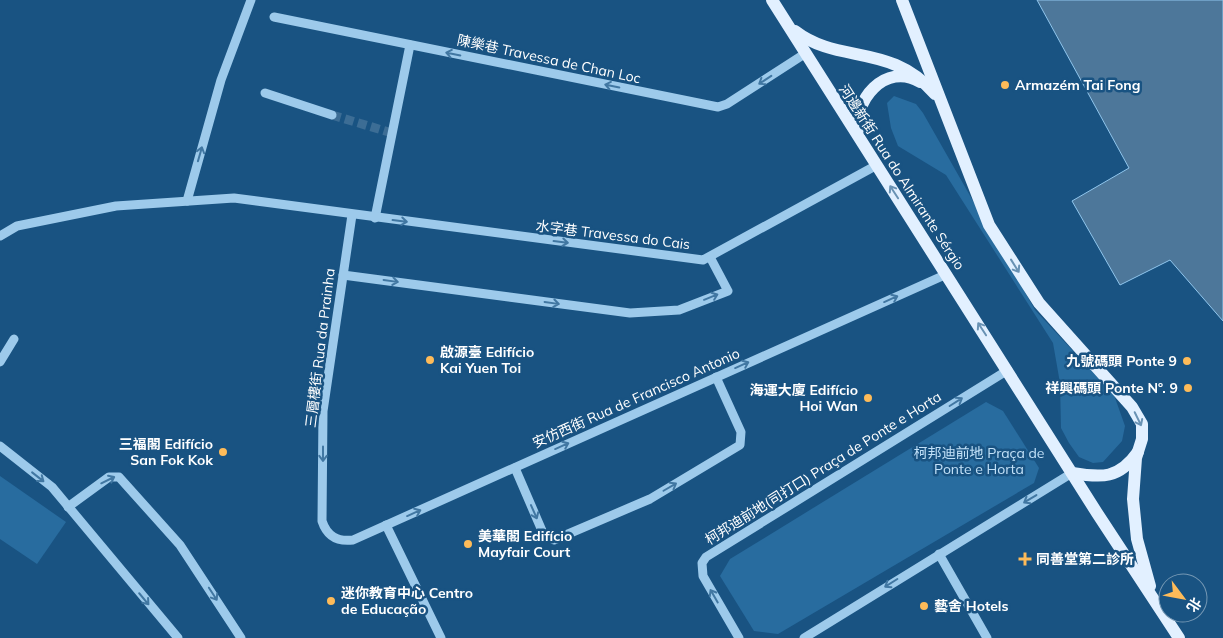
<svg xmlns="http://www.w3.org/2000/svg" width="1223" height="638" font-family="Mulish,'Noto Sans SC',sans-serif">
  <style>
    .green { fill: #286c9f }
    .water { fill: #4d779a; stroke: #90c6ed }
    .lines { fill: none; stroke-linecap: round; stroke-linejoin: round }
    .minor-tunnel { stroke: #3c6d95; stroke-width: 9; stroke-dasharray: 9 4.5; stroke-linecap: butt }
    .minor { stroke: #9dcaeb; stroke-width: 9 }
    .major { stroke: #e2f0ff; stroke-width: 12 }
    .oneway { stroke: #4177a2 }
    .oneway2 { stroke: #6992b4 }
    .poi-dot { fill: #febb59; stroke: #195382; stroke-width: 2 }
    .labels { text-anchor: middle; stroke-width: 5; stroke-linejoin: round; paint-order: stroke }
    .street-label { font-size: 14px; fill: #fff; stroke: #195382 }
    .poi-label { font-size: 14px; font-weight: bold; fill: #fff; stroke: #195382; text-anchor: start }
    .park-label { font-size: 14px; fill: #c2e1f8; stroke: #195382 }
  </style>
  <rect width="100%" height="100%" fill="#195382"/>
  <g class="green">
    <path d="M894,96L916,104L923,113L1035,310L1114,395L1125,426L1122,441L1103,462L1093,463L1079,457L1069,443L1061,428L1060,383L1053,343L946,175L898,146L891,128L887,103Z"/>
    <path d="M986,402L1003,411L1039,468L1034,483L778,634L754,631L720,576L730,559Z"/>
    <path d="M0,476L66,522L37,564L0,539Z"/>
  </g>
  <path class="water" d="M1037,0H1223V321L1170,260L1120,285L1072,201L1129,168Z"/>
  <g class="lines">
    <path class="minor-tunnel" d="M332,115L392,133"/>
    <g class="minor">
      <path d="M274,17L718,107L727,104L806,53"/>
      <path d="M265,93L332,115"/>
      <path d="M187,201L221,80L251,0"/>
      <path d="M352,215L323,411L322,521C327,536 337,542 353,540L947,274"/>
      <path d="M375,218L410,45"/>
      <path d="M0,236L17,226L116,206L234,198L703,260L877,165"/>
      <path d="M343,275L630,313L679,310L728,291L710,257"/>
      <path d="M0,362L14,339"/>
      <path d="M0,446L52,487L178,638"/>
      <path d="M515,468L543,533L554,540L650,499L740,445L741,432L716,377"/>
      <path d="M68,507L109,477H119L180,545L241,638"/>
      <path d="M386,525L441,638"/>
      <path d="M939,554L987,638"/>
      <path d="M739,638L703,576L702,563L706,557L1008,370"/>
      <path d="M804,638L1072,473"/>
    </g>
    <g class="major">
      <path d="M772,0L1097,513L1179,638"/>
      <path d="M902,0L989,225L1039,303L1132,407L1142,424V439L1136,458L1133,499L1137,539L1150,586"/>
      <path d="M795,31C839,65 890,42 935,94"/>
      <path d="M859,135C851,101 886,61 920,82"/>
      <path d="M1072,473C1102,478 1119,479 1138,452"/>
    </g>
  </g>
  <defs><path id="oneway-shaft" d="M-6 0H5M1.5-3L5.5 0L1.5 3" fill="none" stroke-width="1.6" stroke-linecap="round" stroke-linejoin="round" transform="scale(1.25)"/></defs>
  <g class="oneway">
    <use href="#oneway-shaft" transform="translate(453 54) rotate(-169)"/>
    <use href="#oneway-shaft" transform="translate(765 80) rotate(147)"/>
    <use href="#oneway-shaft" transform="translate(612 86) rotate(-168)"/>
    <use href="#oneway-shaft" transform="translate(200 154) rotate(-74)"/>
    <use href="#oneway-shaft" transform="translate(400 221) rotate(7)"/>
    <use href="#oneway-shaft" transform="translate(561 242) rotate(7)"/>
    <use href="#oneway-shaft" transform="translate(391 281) rotate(8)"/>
    <use href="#oneway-shaft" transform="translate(711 297) rotate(-22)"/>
    <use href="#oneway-shaft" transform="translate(891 299) rotate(-24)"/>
    <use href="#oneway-shaft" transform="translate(552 303) rotate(8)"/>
    <use href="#oneway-shaft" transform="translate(742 365) rotate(-24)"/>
    <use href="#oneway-shaft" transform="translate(956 402) rotate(-32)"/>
    <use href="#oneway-shaft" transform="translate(562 446) rotate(-24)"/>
    <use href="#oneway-shaft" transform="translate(323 454) rotate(90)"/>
    <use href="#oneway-shaft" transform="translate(38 477) rotate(38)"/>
    <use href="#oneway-shaft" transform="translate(108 480) rotate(-26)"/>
    <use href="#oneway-shaft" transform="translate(670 487) rotate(-30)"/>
    <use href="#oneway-shaft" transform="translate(1030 499) rotate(149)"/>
    <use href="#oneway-shaft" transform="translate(534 512) rotate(66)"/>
    <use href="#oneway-shaft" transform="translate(414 513) rotate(-24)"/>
    <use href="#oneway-shaft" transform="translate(891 583) rotate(148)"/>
    <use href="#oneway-shaft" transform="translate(213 594) rotate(57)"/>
    <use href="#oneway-shaft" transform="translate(714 596) rotate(-120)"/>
    <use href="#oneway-shaft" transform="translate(144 599) rotate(50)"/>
  </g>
  <g class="oneway2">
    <use href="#oneway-shaft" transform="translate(894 192) rotate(-123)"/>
    <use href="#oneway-shaft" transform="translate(1015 266) rotate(58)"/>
    <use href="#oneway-shaft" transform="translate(982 329) rotate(-123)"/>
    <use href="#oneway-shaft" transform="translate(1138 419) rotate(64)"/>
  </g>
  <g class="poi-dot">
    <circle cx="1005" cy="85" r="5"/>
    <circle cx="430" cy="360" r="5"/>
    <circle cx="1187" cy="361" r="5"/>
    <circle cx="1188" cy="388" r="5"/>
    <circle cx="868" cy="398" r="5"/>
    <circle cx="223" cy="452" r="5"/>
    <circle cx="468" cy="544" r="5"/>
    <path d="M1022.5 551.5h5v5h5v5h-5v5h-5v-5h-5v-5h5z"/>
    <circle cx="331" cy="601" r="5"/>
    <circle cx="924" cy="606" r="5"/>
  </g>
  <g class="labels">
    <g class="street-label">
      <text transform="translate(549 59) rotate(12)" y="5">陳樂巷 Travessa de Chan Loc</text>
      <text transform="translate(902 177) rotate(57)" y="5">河邊新街 Rua do Almirante Sérgio</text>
      <text transform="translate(613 235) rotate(7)" y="5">水字巷 Travessa do Cais</text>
      <text transform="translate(320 348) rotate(-83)" y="5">三層樓街 Rua da Prainha</text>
      <text transform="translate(636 398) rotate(-24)" y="5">安仿西街 Rua de Francisco Antonio</text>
      <text transform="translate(823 468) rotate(-32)" y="5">柯邦迪前地(司打口) Praça de Ponte e Horta</text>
    </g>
    <g class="poi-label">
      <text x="1015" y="90">Armazém Tai Fong</text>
      <text x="440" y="357">啟源臺 Edifício<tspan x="440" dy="16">Kai Yuen Toi</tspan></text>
      <text x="1177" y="366" text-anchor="end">九號碼頭 Ponte 9</text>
      <text x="1178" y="393" text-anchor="end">祥興碼頭 Ponte Nº. 9</text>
      <text x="858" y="395" text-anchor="end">海運大廈 Edifício<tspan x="858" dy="16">Hoi Wan</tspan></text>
      <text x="213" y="449" text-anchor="end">三福閣 Edifício<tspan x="213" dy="16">San Fok Kok</tspan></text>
      <text x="478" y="541">美華閣 Edifício<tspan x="478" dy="16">Mayfair Court</tspan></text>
      <text x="1036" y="564">同善堂第二診所</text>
      <text x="341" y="598">迷你教育中心 Centro<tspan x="341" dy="16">de Educação</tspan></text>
      <text x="934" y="611">藝舍 Hotels</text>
    </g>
    <g class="park-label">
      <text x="979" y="458">柯邦迪前地 Praça de<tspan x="979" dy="16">Ponte e Horta</tspan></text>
    </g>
  </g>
  <g transform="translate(1183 598) rotate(122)"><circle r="24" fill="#195382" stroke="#7598b4"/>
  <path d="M0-4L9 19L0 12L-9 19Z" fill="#febb59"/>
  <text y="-8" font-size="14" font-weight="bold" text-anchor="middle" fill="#ffffff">北</text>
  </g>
</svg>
